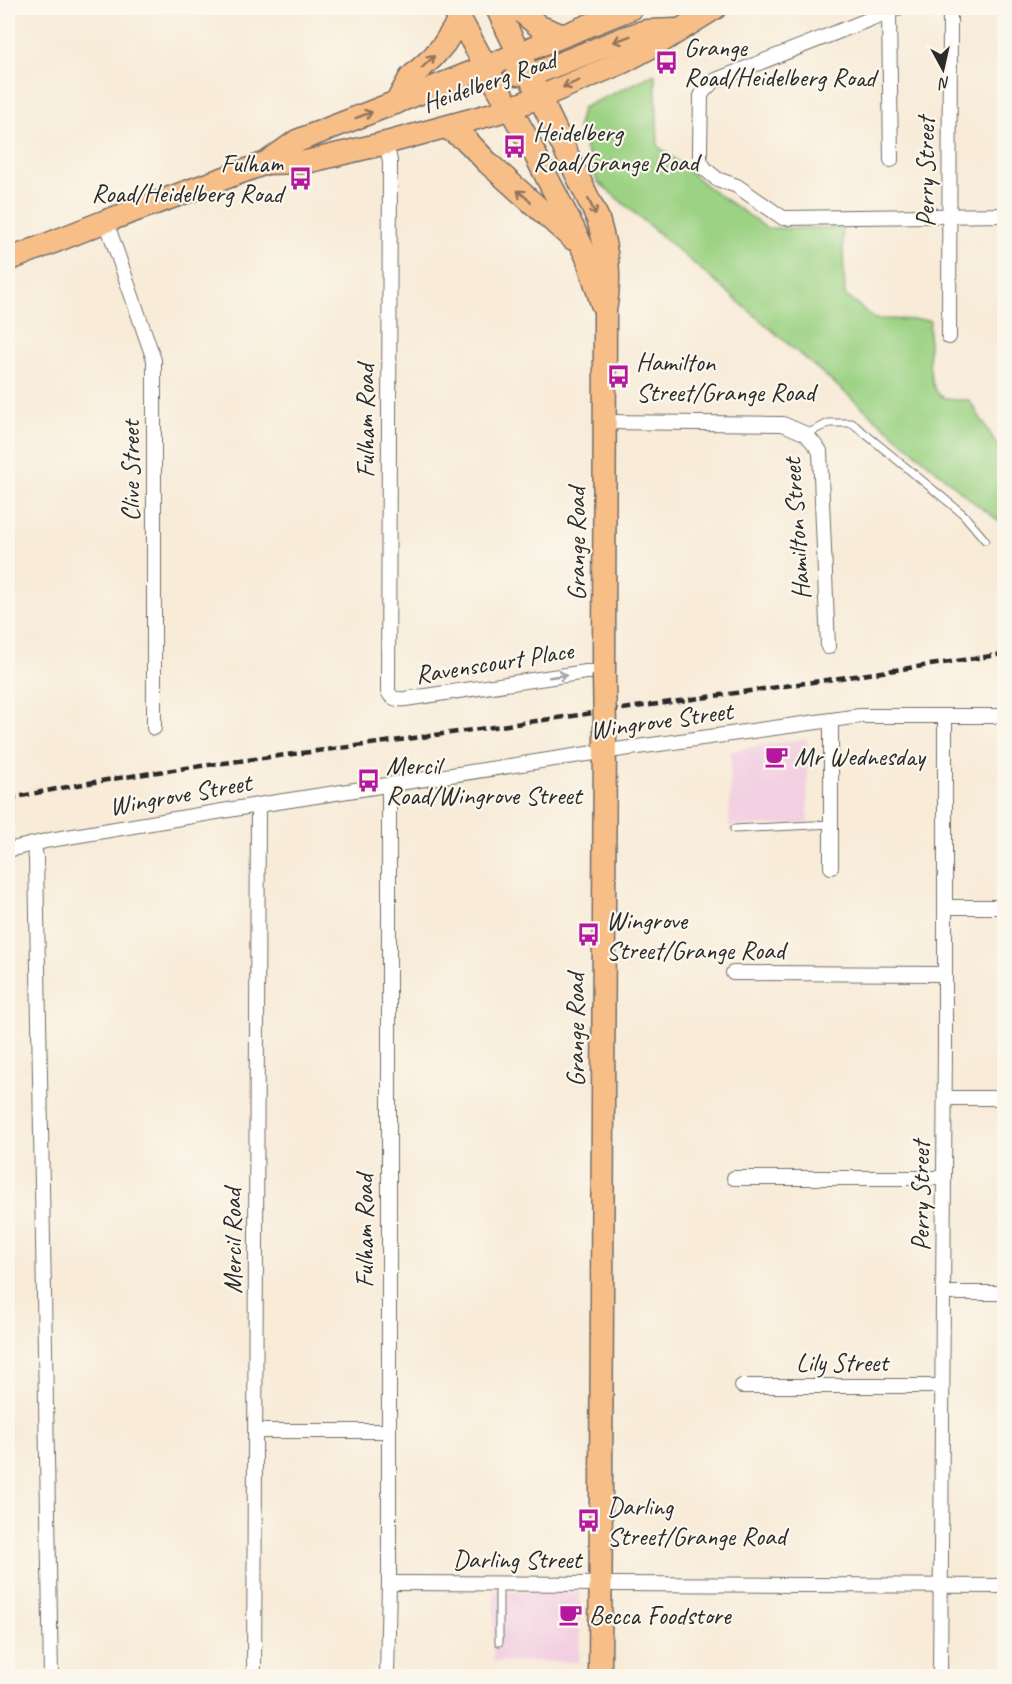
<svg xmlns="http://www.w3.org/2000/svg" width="1012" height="1684" font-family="Caveat,sans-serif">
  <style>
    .built { fill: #f2cfe1 }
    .green { fill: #9bd283; stroke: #637e57; stroke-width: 1.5 }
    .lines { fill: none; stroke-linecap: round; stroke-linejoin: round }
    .lane-casing { stroke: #736e68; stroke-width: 9 }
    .street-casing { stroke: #736e68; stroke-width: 16 }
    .primary-casing { stroke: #736e68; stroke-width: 25 }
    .lane { stroke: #fff; stroke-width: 7 }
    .street { stroke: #fff; stroke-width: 14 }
    .primary { stroke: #f7be88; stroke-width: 22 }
    .rail { stroke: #2b2b2b; stroke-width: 4.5; stroke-dasharray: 9 4.5; stroke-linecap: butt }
    .primary-bridge-casing { stroke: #736e68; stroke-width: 25; stroke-linecap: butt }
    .primary-bridge { stroke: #f7be88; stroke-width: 22 }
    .oneway { stroke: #91745a }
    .oneway2 { stroke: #a0a0a0 }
    .labels { text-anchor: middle; stroke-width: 4.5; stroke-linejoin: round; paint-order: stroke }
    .poi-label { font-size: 26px; fill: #2b2b2b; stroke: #fbf7ec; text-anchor: start }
    .street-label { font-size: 26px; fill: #2b2b2b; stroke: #fbf7ec }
  </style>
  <rect width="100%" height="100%" fill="#fbf7ec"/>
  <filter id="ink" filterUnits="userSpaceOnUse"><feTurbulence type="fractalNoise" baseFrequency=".0167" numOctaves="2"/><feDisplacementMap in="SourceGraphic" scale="12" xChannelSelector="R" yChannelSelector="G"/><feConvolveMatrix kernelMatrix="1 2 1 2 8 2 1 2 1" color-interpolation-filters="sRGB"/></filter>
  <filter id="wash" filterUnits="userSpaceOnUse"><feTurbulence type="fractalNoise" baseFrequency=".008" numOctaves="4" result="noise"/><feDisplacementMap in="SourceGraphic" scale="24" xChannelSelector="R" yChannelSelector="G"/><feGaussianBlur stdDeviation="1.35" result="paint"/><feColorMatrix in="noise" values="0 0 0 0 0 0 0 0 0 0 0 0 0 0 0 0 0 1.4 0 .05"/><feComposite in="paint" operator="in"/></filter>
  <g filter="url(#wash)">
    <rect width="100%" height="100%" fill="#f8ebd8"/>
    <g class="built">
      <path d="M807,738L808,823L729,827L731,751Z"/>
      <path d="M494,1591L580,1592L579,1662L493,1661Z"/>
    </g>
    <path class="green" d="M655,74L658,146L712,190L767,228H842L845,295L875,319L930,320C929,338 925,386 941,396C948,401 960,400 969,400L996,443L1004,454V524L977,505L597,181L578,127L582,108Z"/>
  </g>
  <g filter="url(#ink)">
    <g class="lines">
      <defs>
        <g id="lane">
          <path d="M806,434L829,423H852L963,514L985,540"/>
          <path d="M734,829L832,824"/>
          <path d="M499,1642V1583"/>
        </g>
        <g id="street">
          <path d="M898,8L716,80C709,85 704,89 701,96L700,150V160L705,169L717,179L737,186L783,218L1004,215"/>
          <path d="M889,11L891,160"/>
          <path d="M386,143L390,161L388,691C391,699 397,700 405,699L586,672H604"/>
          <path d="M106,221L154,360V728"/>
          <path d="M949,337L950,8"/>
          <path d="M604,422L783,424L806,434L820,451L828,647"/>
          <path d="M34,844L36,859L51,1676"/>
          <path d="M8,850L50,840L258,805L580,755L860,716H1004"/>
          <path d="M831,867V720"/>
          <path d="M945,907H1004"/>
          <path d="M733,973L945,974"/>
          <path d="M945,1098H1004"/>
          <path d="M734,1178H944"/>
          <path d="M944,1293H1004"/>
          <path d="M742,1386H942"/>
          <path d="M256,1431H388"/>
          <path d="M389,1583L1004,1586"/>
          <path d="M254,1676L258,805"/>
          <path d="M387,1676L389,1583V785"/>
          <path d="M940,1676L945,1047V716"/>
        </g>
        <g id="primary">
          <path d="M454,8L486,67L524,133L573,228L587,257L602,304"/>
          <path d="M497,8L598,219C608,253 611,276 605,311L604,675"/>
          <path d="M517,8L540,27L561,35"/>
          <path d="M517,74L536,73L627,37L646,31L677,30"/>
          <path d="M396,103L410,78L433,57L444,44L460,19"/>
          <path d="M446,127L467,141L488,163L573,239"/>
          <path d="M266,163L306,162L386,143L496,113L540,97L623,62L664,40L715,8"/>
          <path d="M8,260L106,221L266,163L297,141L458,78L632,8"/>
          <path d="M600,1676L605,730"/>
        </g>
      </defs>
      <use href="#lane" class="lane-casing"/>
      <use href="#street" class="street-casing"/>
      <use href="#primary" class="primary-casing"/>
      <use href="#lane" class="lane"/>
      <use href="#street" class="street"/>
      <use href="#primary" class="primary"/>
      <path class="rail" d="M8,799C129,772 254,760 378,743C587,714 796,685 1004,654"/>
      <defs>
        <path id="primary-bridge" d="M604,675L605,730"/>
      </defs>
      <use href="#primary-bridge" class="primary-bridge-casing"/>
      <use href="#primary-bridge" class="primary-bridge"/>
    </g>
    <defs><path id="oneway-shaft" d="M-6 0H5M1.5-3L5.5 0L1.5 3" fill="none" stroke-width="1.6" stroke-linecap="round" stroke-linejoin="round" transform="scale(1.5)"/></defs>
    <g class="oneway">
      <use href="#oneway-shaft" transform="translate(622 39) rotate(159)"/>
      <use href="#oneway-shaft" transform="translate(428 62) rotate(-44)"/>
      <use href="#oneway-shaft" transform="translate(571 84) rotate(157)"/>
      <use href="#oneway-shaft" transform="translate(364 115) rotate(-21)"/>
      <use href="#oneway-shaft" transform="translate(524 196) rotate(-139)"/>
      <use href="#oneway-shaft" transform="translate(592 207) rotate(65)"/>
    </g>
    <use class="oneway2" href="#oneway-shaft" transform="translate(558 676) rotate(-8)"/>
  </g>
  <defs>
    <symbol id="bus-bare" viewBox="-9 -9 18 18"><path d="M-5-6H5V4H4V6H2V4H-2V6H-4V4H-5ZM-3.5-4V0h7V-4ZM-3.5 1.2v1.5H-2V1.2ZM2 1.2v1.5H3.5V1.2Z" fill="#b5179e" stroke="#fbf7ec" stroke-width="2.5" paint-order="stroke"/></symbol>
    <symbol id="cafe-bare" viewBox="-9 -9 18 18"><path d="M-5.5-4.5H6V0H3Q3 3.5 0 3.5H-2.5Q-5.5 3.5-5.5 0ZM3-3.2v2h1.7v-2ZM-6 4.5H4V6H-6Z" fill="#b5179e" stroke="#fbf7ec" stroke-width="2.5" paint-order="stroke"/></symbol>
  </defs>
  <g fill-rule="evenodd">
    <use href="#bus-bare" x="650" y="46" width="33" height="33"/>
    <use href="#bus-bare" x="498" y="130" width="33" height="33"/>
    <use href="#bus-bare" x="284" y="162" width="33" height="33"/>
    <use href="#bus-bare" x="602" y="360" width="33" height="33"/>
    <use href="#cafe-bare" x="760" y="740" width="33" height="33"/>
    <use href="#bus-bare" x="352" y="764" width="33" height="33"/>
    <use href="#bus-bare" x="572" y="918" width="33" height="33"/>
    <use href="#bus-bare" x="572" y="1504" width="33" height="33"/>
    <use href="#cafe-bare" x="554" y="1598" width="33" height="33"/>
  </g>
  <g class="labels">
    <g class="poi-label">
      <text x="684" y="56">Grange<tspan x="684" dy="30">Road/Heidelberg Road</tspan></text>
      <text x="533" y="141">Heidelberg<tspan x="533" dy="30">Road/Grange Road</tspan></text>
      <text x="283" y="172" text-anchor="end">Fulham<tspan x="283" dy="30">Road/Heidelberg Road</tspan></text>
      <text x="636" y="371">Hamilton<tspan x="636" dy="30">Street/Grange Road</tspan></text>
      <text x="794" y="765">Mr Wednesday</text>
      <text x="386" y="774">Mercil<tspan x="386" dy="30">Road/Wingrove Street</tspan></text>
      <text x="606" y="929">Wingrove<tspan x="606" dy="30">Street/Grange Road</tspan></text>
      <text x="607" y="1515">Darling<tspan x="607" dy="30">Street/Grange Road</tspan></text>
      <text x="589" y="1624">Becca Foodstore</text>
    </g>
    <g class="street-label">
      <text transform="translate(489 81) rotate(-19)" y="9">Heidelberg Road</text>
      <text transform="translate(925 172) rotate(-90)" y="9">Perry Street</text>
      <text transform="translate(365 421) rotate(-90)" y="9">Fulham Road</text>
      <text transform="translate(130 471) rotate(-90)" y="9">Clive Street</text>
      <text transform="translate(796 529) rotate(-94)" y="9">Hamilton Street</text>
      <text transform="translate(576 544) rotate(-90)" y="9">Grange Road</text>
      <text transform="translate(494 662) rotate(-9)" y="9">Ravenscourt Place</text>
      <text transform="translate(661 720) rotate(-8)" y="9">Wingrove Street</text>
      <text transform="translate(180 794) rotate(-10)" y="9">Wingrove Street</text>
      <text transform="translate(575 1030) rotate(-90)" y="9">Grange Road</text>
      <text transform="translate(920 1196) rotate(-90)" y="9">Perry Street</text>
      <text transform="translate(364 1231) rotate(-90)" y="9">Fulham Road</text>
      <text transform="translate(232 1241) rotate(-90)" y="9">Mercil Road</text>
      <text x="842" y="1371">Lily Street</text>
      <text x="517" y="1568">Darling Street</text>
    </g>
  </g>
  <rect width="1012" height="1684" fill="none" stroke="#fbf7ec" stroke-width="30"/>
  <g transform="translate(943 69) rotate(172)" stroke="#fbf7ec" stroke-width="4.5" paint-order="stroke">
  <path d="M0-4.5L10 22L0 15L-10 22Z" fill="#2b2b2b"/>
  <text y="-9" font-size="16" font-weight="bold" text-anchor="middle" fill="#2b2b2b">N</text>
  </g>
</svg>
